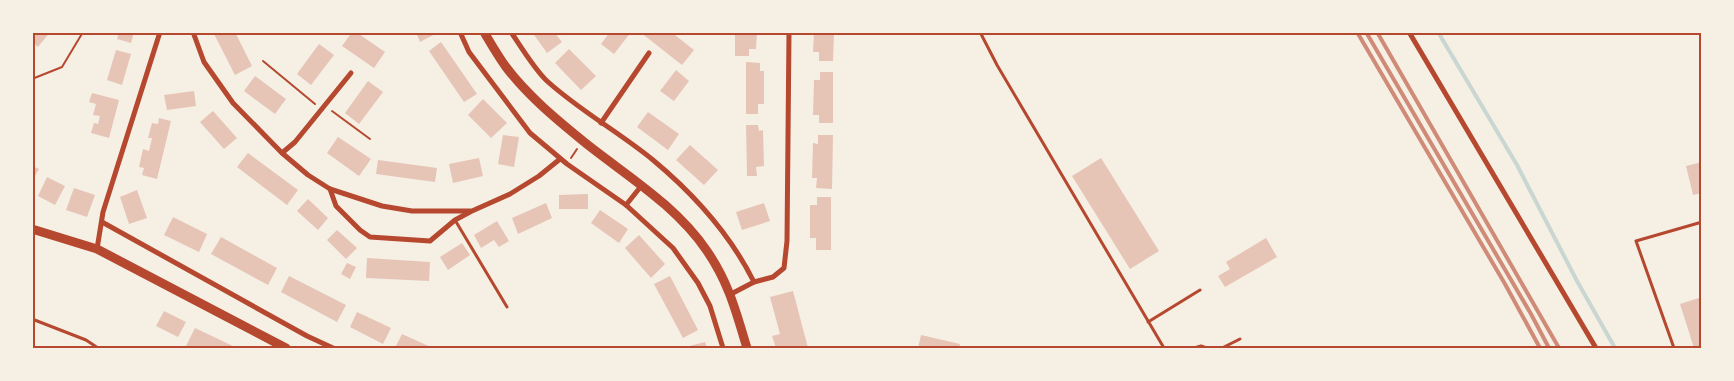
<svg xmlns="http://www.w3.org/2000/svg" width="1734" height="381" font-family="Georgia,serif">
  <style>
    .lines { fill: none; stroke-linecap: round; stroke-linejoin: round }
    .stream { stroke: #c9d6d2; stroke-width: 4 }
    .building { fill: #e6c5b7 }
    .path { stroke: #b5482f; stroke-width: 2 }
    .service { stroke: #b5482f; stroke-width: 3 }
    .minor { stroke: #b5482f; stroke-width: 5 }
    .tertiary { stroke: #b5482f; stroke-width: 9 }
    .rail { stroke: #cf8b77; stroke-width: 4 }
    .neatline { fill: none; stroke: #b5482f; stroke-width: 2 }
  </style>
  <rect width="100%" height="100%" fill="#f6efe4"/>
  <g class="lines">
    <path class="stream" d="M1438,32L1517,165L1577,281L1615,348"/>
  </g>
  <g class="building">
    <path d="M32,32H50L38,47L32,42Z"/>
    <path d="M119,32H134L131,43L117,39Z"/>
    <path d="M213,32H235L252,66L235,75Z"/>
    <path d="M352,32H356L385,52L374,68L342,46Z"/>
    <path d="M416,32H439L420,42Z"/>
    <path d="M532,32H554L562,42L547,53Z"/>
    <path d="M610,32H631L614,54L601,44Z"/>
    <path d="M640,32H671L694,50L682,65Z"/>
    <path d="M735,32H757L756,49H749V56H735Z"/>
    <path d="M814,32H834L833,61H819V52H813Z"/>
    <path d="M441,42L477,94L464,102L429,51Z"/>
    <path d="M319,44L334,55L311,85L297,74Z"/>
    <path d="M569,49L596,76L581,90L555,63Z"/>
    <path d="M116,50L131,54L122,85L107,80Z"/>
    <path d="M746,62L760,63V71H764V104H758V114H746Z"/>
    <path d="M676,70L689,81L674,101L660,91Z"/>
    <path d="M820,72H833V123H819V115H813L814,80H820Z"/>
    <path d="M255,76L286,99L275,114L244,91Z"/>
    <path d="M368,81L383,92L359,124L345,113Z"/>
    <path d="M194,91L196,106L167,110L164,95Z"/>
    <path d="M92,93L119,100L109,138L91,133L94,123L98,124L100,116L93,115L96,104L89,102Z"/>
    <path d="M483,99L507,123L491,138L468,115Z"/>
    <path d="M213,111L237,138L224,149L200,122Z"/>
    <path d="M648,112L679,134L668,150L637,127Z"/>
    <path d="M159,118L171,121L157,179L142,175L144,168L139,167L143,149L149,151L152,138H148L152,123L158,124Z"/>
    <path d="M746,125H758L759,131L763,130L764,166L756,167L757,176H747Z"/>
    <path d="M503,135L519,137L514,167L498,164Z"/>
    <path d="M818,135H833L832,189L816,188L817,178H812L813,143L818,144Z"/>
    <path d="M338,137L371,159L359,176L327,153Z"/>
    <path d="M690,145L718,170L704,185L676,160Z"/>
    <path d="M248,153L298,190L287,205L237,167Z"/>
    <path d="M479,158L483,176L453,183L449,164Z"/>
    <path d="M1101,158L1159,251L1130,269L1072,176Z"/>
    <path d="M378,160L437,168L435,182L376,174Z"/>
    <path d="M1702,162V193L1693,195L1686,166Z"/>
    <path d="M32,166L39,169L32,181Z"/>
    <path d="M47,177L65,186L55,205L38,196Z"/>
    <path d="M74,188L95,195L87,217L66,210Z"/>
    <path d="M137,190L147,218L129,224L120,197Z"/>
    <path d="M588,194V209H559V195Z"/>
    <path d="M817,197H831V250H816V238H810V205H817Z"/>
    <path d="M308,199L328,218L318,230L297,211Z"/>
    <path d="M546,203L552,218L518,234L512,218Z"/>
    <path d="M764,203L770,221L742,230L736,212Z"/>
    <path d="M600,210L628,229L619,243L591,223Z"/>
    <path d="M173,217L207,234L199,252L164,235Z"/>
    <path d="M497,221L509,241L499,247L494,240L481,248L474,235Z"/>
    <path d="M337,230L357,248L346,259L327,240Z"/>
    <path d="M639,235L665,264L651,278L625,248Z"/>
    <path d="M221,237L277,268L268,285L211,254Z"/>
    <path d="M1266,238L1277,257L1225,287L1218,276L1230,269L1226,262Z"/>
    <path d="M462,243L470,255L448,270L440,257Z"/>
    <path d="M367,258L430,262L429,281L366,278Z"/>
    <path d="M347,263L356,267L350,279L341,274Z"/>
    <path d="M289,276L346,305L337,322L281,292Z"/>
    <path d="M670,276L698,330L683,338L654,284Z"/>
    <path d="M793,291L808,348H776L772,336L780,334L770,297Z"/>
    <path d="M1702,297V348H1694L1680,304Z"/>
    <path d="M164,311L186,322L178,337L156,326Z"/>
    <path d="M357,312L391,328L383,344L350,327Z"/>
    <path d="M195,328L237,348H185Z"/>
    <path d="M402,334L433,348H395Z"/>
    <path d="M921,335L960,344L959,348H918Z"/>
    <path d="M705,342L707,348H682Z"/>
  </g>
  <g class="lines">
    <g class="path">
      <path d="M263,61L315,104"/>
      <path d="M32,79L62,67L83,32"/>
      <path d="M332,111L370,139"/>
      <path d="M571,158L577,149"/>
    </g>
    <g class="service">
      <path d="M980,32L997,65L1164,348"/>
      <path d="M455,220L507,307"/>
      <path d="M32,319L86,340L98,348"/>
      <path d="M1148,322L1200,290"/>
      <path d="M1194,348L1201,346L1207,348"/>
      <path d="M1222,348L1240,339"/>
      <path d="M1674,348L1636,241L1702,222"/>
    </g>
    <g class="minor">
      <path d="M193,32L204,62L233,103L282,153L308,175L330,189L382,206L412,211H472L510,194L539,176L560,159"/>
      <path d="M460,32L469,52L530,133L567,164L626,205L673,248L698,283L710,306L723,348"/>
      <path d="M511,32C521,47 535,70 547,81C580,111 619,132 653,160C695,195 730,234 754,282L731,294"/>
      <path d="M1409,32L1596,348"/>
      <path d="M601,123L649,53"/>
      <path d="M282,153L295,142L351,73"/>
      <path d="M330,189L336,206L360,230L370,237L430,241L455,220L470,212"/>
      <path d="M626,205L642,185"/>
      <path d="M102,222L307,336L333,348"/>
      <path d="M97,249L103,212L160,32"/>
      <path d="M754,282L773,277L784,268L787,241L789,32"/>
    </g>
    <g class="tertiary">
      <path d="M484,32C491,44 498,56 506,67C527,95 556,119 583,141C625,175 675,204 707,251C729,283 736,312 747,348"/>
      <path d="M32,229L97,249L286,348"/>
    </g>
    <g class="rail">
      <path d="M1357,32L1505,284L1540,348"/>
      <path d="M1366,32L1531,314L1549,348"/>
      <path d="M1377,32L1559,348"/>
    </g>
  </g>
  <rect width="1734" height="381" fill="none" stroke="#f6efe4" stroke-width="68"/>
  <rect x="34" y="34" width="1666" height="313" class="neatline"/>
</svg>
